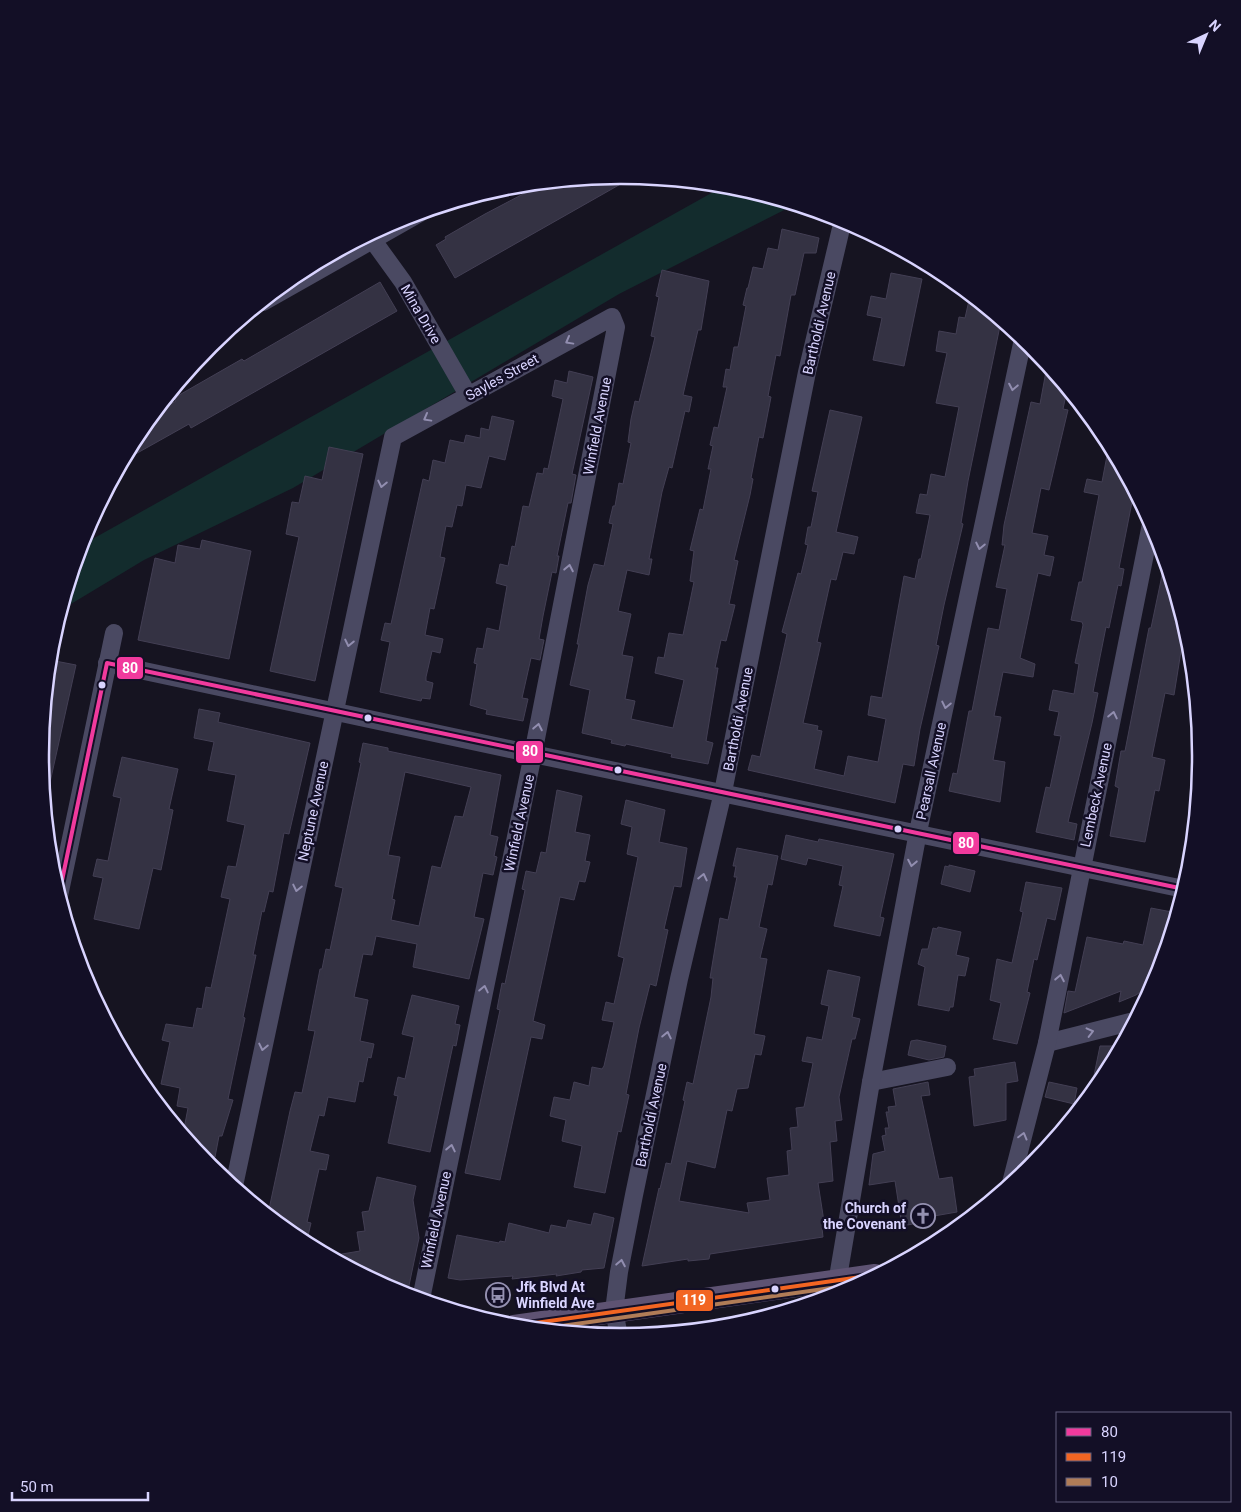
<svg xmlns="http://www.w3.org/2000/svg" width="1241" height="1512" font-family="Roboto,sans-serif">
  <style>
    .green { fill: #132c2d }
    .building { fill: #343243; stroke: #433f54; fill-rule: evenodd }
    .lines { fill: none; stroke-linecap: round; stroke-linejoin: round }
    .minor { stroke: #4a4962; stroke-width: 18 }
    .major { stroke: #5e5373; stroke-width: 22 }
    .bus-1-casing { stroke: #130f26; stroke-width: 8 }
    .bus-2-casing { stroke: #130f26; stroke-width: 8 }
    .bus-3-casing { stroke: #130f26; stroke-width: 8 }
    .bus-1 { stroke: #f13a9d; stroke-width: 4 }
    .bus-2 { stroke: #f26522; stroke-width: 4 }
    .bus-3 { stroke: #b07c57; stroke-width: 4 }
    .oneway { stroke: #928eb0 }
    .bus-dot { fill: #d9d4ff; stroke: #130f26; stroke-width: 2 }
    .labels { text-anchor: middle; stroke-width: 5; stroke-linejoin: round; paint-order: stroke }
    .street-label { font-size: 14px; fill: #d9d4ff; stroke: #130f26 }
    .poi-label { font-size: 14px; font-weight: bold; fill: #d9d4ff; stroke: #130f26; text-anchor: end }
    .rim { fill: none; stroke: #d9d4ff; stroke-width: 2.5 }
    .line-badge { stroke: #130f26; stroke-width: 2 }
    .badge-label { font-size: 14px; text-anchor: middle; font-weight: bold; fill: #fff }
  </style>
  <rect width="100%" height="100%" fill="#161421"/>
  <path class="green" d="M724,186L794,205L619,294L293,488L144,560L61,610L80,546Z"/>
  <g class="building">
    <path d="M621,176L633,177L455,278L436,245L446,239L445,237L485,214L544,183Z"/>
    <path d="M782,229L819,238L816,253H804L795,295H791L780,356L776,355L768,396L771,397L763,438L759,437L751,478L753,479L750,495L734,560L738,561L729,604L735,605L726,641L721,640L715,668H718L706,741L713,743L708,764L671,757L672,754L626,744L625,746L611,743L612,740L582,733L590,690L570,685L579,644H577L588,585L594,564L604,566L613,524L609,523L613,506H615L619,483L623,484L631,443L628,442L631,419L635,401L639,402L643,386L655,337L651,336L659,297L656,296L662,270L709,281L701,330H698L683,395L692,397L689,412L685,411L672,468L669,467L662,492L649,559H652L649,575L627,570L618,611L631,614L622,655L633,657L625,699L635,701L631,719L673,728L684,680L655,673L658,657L664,658L669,633L683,635L694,582L690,581L694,551L690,550L700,509L703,510L711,469H708L713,446L710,445L714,427L718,428L727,387H723L726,369L730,370L734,347H738L746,306L743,305L747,288H748L753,267L763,269L768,248L778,250Z"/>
    <path d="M891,273L922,279L904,366L873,360L882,318L867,315L871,296L886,299Z"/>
    <path d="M380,282L397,311L191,428L189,424L123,461L138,433L154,414L176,401L174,398L242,359L244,361Z"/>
    <path d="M970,296L1001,321L968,481L961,523L963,524L944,605L936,645L939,646L920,729L914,766L903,764L895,803L748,770L752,755L760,757L787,634L782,632L798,573L801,574L808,545L805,544L808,527H811L818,492L812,491L830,410L862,417L836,532L858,537L854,554L843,552L836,580L831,579L817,642L821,643L803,723L818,726L817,730L822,731L814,769L844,776L848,756L878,762L886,719L868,715L871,696L882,698L904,576L915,579L919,559H921L930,515L916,513L920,494L927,495L931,474L945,477L959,407L936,403L947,353L936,351L939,331L956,334L959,317L965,318Z"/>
    <path d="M1047,366L1067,390L1063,409L1068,410L1049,490L1041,488L1032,533L1048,536L1044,555L1054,557L1050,576L1038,573L1020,658L1035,664L1033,677L1003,672L994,716L1001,717L993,760L1005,762L1000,802L949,791L953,773L957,774L969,711H972L988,628L999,630L1007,589L996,587L1005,545H1002L1004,525L1031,402L1040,404Z"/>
    <path d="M569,371L593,377L572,474L576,475L571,503H568L557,556H559L556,573L552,572L543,616L539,639L544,640L540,660L531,658L522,698L528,699L523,721L486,714L487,710L470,705L477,664L474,663L477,648L483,649L487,628L499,631L507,586L496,583L500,564L508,566L512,546L515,547L523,506L529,507L537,473L543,474L544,468L548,469L563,399L552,396L555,380L567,383Z"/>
    <path d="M492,416L514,421L505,460L489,456L481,488L466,485L462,506L457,505L452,527L446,526L440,557L445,558L434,609L430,608L425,635L443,639L440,653L432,651L426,677V681L433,683L430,699L422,698L421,701L380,692L390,642L381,640L385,623L391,624L423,479L429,481L433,460L445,463L450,440L464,443L466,435L480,438L481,428L489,430Z"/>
    <path d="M1109,445L1134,492L1119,568L1124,569L1121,586L1118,585L1109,628L1106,627L1093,692L1098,693L1092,723L1068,822L1077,824L1074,840L1036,832L1046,787L1050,788L1061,736L1054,735L1059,712L1049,710L1053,690L1074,694L1079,664L1075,663L1083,625L1082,622L1071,620L1079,582H1082L1099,495L1084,492L1087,479L1102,482Z"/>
    <path d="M329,447L363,454L315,681L270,671L299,537L286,534L292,502L299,503L305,476L322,480Z"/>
    <path d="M202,540L251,551L229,659L138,640L155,558L175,563L178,545L200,549Z"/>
    <path d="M1165,561L1185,626L1174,695L1165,693L1152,757L1165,760L1159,791L1155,790L1145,842L1110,836L1119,788L1115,786L1121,751H1125L1149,628H1151Z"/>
    <path d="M50,660L76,665L47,796H44L40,756Z"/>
    <path d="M199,709L220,713L218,722L310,743L289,834L284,833L273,892L269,891L264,912L262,911L253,955H256L243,1017L245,1018L228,1099L233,1100L222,1136H219L215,1157L199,1153L183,1134L188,1108L177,1106L180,1088L161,1084L170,1042L162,1040L166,1024L193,1028L197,1008L202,1009L206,987L211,988L230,899L221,897L228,866L236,867L245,825L227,821L236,775L208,770L214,742L194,738Z"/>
    <path d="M363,743L388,748V751L501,775L490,835L498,837L494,856L497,857L493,875L483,873L474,917L484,919L469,979L413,967L417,944L376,936L372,955L363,954L354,997L368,1000L360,1041L374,1044L371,1058L368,1057L363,1082L359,1081L355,1102L328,1097L324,1116L319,1115L310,1151L329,1155L326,1170L319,1169L307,1222L311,1223L307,1240L298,1238L268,1214L290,1111L295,1092L302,1093L315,1031L308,1030L320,969H322L326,949L330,950L343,888L335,886L361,763L359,762ZM405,772L471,787L463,817L455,816L441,868L432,866L419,926L391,920L395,900L392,899L400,857L388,855Z"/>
    <path d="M122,757L178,769L169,809L173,810L161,870L153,868L139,929L94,919L103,878L93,876L97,859L108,861L121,798L113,796Z"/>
    <path d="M557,790L582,796L575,832L590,835L585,861L590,862L585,882L579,881L574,900L560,897L533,1021L545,1025L542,1039L531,1037L500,1180L465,1173L500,1010L497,1009L502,983L505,984L507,974L525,890L522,889L526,871L536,873L541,852L546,853Z"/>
    <path d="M626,800L665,810L659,842L687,848L681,887L674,886L664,929L668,930L656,986L650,984L639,1028L626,1094L629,1095L621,1132L618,1131L605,1193L574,1187L582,1146L562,1141L566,1120L550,1116L554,1097L570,1100L574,1082L589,1086L592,1067L602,1069L604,1066L614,1022L602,1020L606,1002L614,1004L624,958L618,956L638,857L627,854L632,827L621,824Z"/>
    <path d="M786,835L818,842L819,839L894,854L880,917L884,918L880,936L834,926L843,886L839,885L843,866L808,858L806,865L781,859Z"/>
    <path d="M737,848L778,856L772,885L768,884L759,927L767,929L760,958L767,959L754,1034L765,1036L761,1055L755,1054L748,1088L737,1089L732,1111L727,1110L715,1168L687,1161L679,1201L749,1213L747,1203L770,1200L767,1178L789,1175L787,1151L792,1150L790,1128L798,1127L796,1108L804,1107L813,1063L802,1061L807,1037L822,1040L829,1006L821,1004L828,970L860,977L852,1017L860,1019L855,1039H852L839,1097L842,1120L835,1121L837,1141L830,1142L833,1181L818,1183L825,1228H822L823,1237L710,1254L709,1259L688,1261V1259L642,1266L659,1188L660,1189L666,1163L671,1164L685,1101L683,1100L687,1082L693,1084L711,997L713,978H710L720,918L728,920L737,877H734L736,866H733Z"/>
    <path d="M949,865L975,871L970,892L941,884L945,866L949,867Z"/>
    <path d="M1026,882L1062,888L1055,920L1047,918L1037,960L1034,959L1027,992L1030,993L1017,1044L993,1039L1001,1003L990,1000L997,959L1012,963L1023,912L1020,911Z"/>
    <path d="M1151,908L1177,913L1153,986H1149L1136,995L1119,1002L1121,991L1064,1013L1068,991L1075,992L1087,937L1123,944L1124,941L1143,945Z"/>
    <path d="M938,927L961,932L956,955L969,958L965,976L958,975L953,1007H950L949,1011L918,1005L925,967L918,964L922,949H928L933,928L937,929Z"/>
    <path d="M412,995L459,1006L455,1024L460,1025L456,1046L453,1045L430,1152L388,1143L398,1096L394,1095L398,1077L405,1079L414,1037L402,1034Z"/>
    <path d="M917,1040L946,1046L944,1057L929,1060L908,1055L911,1041Z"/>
    <path d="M1100,1046H1121L1103,1079L1090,1095Z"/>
    <path d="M1015,1062L1018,1081L1006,1083V1120L974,1126L969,1077L975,1076L974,1069Z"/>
    <path d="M928,1082L930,1095L921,1096L939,1179L952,1177L957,1212L934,1216L935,1220L902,1226L895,1181L869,1185L873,1154L885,1151L882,1136L886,1135L885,1128H889L886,1112H889L888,1107L896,1106L893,1089Z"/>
    <path d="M1049,1082L1077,1088L1074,1104L1045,1097Z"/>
    <path d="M377,1177L416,1186L413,1200L419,1238L407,1295L330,1256L360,1251L357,1232L365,1231L362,1212L369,1211Z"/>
    <path d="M594,1213L614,1218L604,1268L582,1270L581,1272L556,1276L557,1274L512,1279L513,1276L460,1280L448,1278L457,1235L499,1243L500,1241L505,1242L509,1223L549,1233L551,1225L566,1228L568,1220L591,1225Z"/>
  </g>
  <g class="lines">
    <g class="minor">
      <path d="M369,235L403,282L468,395"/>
      <path d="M263,302L420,213"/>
      <path d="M107,663L533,754L1184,889"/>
      <path d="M59,896L114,633"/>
      <path d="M1047,1043L1134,1021"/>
      <path d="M871,1082L947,1067"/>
      <path d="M1011,1183L1047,1043L1151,524"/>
      <path d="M234,1186L393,437L612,317L616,327L533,754L421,1299"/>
      <path d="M835,1295L871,1082L918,832L1023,339"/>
      <path d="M619,1336L614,1311L619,1272L634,1195L679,979L723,792L807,372L843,220"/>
    </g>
    <path class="major" d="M514,1326L875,1275"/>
    <defs>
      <path id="bus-1" d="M59,895L107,663L1184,889"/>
      <path id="bus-2" d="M514,1326L875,1275"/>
      <path id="bus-3" d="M540,1329L859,1284"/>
    </defs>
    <use href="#bus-1" class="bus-1-casing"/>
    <use href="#bus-2" class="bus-2-casing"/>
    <use href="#bus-3" class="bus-3-casing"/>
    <use href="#bus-1" class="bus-1"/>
    <use href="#bus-2" class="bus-2"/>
    <use href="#bus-3" class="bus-3"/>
  </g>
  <defs><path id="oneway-chevron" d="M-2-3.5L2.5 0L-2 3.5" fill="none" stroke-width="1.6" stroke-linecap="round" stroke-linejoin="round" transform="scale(1.25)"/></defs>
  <g class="oneway">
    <use href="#oneway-chevron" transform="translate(569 341) rotate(151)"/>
    <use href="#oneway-chevron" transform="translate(1013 387) rotate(101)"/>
    <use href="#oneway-chevron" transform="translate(427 418) rotate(151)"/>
    <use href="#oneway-chevron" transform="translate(382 484) rotate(102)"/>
    <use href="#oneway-chevron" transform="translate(980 546) rotate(102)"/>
    <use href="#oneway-chevron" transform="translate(569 568) rotate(-79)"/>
    <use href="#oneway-chevron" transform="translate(349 643) rotate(102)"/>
    <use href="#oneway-chevron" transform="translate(946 705) rotate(102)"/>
    <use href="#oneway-chevron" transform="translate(1113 715) rotate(-78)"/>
    <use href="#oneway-chevron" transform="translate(538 727) rotate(-79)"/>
    <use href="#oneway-chevron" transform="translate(912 863) rotate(101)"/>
    <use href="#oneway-chevron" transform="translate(703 877) rotate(-77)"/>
    <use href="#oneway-chevron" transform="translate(297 888) rotate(102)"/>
    <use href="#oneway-chevron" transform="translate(1060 978) rotate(-79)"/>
    <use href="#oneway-chevron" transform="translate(484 989) rotate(-78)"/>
    <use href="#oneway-chevron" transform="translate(1090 1032) rotate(-14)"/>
    <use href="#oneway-chevron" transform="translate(667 1035) rotate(-78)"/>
    <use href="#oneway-chevron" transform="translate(263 1047) rotate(102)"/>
    <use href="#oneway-chevron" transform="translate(1023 1136) rotate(-75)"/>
    <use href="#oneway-chevron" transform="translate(451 1148) rotate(-78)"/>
    <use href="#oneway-chevron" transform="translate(621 1263) rotate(-79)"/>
  </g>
  <defs>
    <symbol id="church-ring" viewBox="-11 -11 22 22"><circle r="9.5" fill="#130f26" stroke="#9591b1" stroke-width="1.5"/><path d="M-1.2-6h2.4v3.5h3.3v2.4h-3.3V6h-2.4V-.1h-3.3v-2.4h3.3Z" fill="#9591b1"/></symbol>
    <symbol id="bus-ring" viewBox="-11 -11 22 22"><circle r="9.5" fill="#130f26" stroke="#9591b1" stroke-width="1.5"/><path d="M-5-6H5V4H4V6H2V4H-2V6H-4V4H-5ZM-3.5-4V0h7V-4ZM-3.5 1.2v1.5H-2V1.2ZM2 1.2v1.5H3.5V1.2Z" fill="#9591b1"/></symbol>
  </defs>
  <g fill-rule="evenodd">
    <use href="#church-ring" x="909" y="1202" width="28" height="28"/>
    <use href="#bus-ring" x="484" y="1281" width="28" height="28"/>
  </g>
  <g class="bus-dot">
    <circle cx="102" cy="685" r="4.5"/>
    <circle cx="368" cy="718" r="4.5"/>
    <circle cx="618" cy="770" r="4.5"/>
    <circle cx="898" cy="829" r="4.5"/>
    <circle cx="775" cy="1289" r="4.5"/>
  </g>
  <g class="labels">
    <g class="street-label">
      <text transform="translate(421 314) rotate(60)" y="5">Mina Drive</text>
      <text transform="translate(819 323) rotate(-77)" y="5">Bartholdi Avenue</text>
      <text transform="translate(502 377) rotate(-29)" y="5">Sayles Street</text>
      <text transform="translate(597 426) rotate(-79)" y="5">Winfield Avenue</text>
      <text transform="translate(738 719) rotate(-79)" y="5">Bartholdi Avenue</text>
      <text transform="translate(931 771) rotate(-78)" y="5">Pearsall Avenue</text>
      <text transform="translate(1096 795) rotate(-78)" y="5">Lembeck Avenue</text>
      <text transform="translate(313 811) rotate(-78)" y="5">Neptune Avenue</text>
      <text transform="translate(519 823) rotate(-78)" y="5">Winfield Avenue</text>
      <text transform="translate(651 1115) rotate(-78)" y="5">Bartholdi Avenue</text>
      <text transform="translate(436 1220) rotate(-78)" y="5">Winfield Avenue</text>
    </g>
    <g class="poi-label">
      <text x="906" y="1213">Church of<tspan x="906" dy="16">the Covenant</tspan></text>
      <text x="516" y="1292" text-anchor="start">Jfk Blvd At<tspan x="516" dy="16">Winfield Ave</tspan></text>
    </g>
  </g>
  <path d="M0 0H1241V1512H0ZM620 184H621A571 571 0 0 1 1192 755V757A571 571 0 0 1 621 1328H620A571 571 0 0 1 49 757V755A571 571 0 0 1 620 184Z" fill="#130f26" fill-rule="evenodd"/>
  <path class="rim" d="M620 184H621A571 571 0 0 1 1192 755V757A571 571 0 0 1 621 1328H620A571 571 0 0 1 49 757V755A571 571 0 0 1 620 184Z"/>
  <g class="line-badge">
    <rect x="116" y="656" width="28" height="24" rx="5" fill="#f13a9d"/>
    <rect x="515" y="740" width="29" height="24" rx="5" fill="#f13a9d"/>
    <rect x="952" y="831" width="28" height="24" rx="5" fill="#f13a9d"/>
    <rect x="675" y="1289" width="39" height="23" rx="5" fill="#f26522"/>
  </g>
  <g class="badge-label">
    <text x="130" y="673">80</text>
    <text x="530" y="756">80</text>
    <text x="966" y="848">80</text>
    <text x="694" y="1305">119</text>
  </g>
  <rect x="1056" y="1412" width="175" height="90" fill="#130f26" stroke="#625e7d"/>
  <rect x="1066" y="1428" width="25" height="8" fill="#f13a9d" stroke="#625e7d"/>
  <text x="1101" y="1437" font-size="15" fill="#d9d4ff">80</text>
  <rect x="1066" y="1453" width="25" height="8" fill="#f26522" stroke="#625e7d"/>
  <text x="1101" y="1462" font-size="15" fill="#d9d4ff">119</text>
  <rect x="1066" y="1478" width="25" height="8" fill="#b07c57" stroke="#625e7d"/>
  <text x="1101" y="1487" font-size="15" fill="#d9d4ff">10</text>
  <g transform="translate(1206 35) rotate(44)" stroke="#130f26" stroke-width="4" paint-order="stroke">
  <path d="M0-4L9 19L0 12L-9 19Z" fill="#d9d4ff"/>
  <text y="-8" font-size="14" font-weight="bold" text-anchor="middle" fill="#d9d4ff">N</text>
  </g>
  <path d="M12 1492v8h136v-8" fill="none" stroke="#d9d4ff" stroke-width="2.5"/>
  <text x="20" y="1492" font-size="15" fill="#d9d4ff" stroke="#130f26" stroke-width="4" paint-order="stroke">50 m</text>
</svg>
